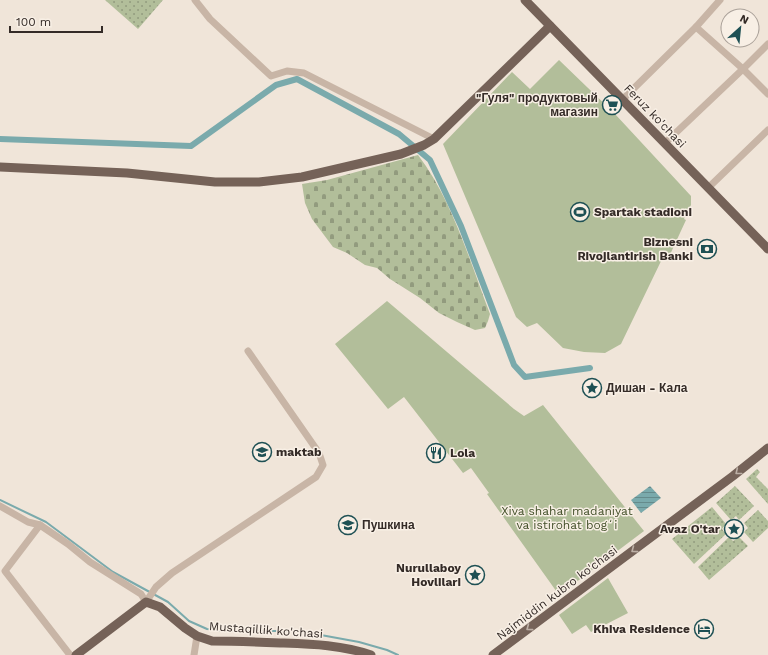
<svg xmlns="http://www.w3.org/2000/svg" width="768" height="655" font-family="'Work Sans',sans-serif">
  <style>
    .grass { fill: url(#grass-dots) }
    .cemetery { fill: url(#cemetery-stones) }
    .park { fill: #b2be9a }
    .water { fill: url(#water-rules) }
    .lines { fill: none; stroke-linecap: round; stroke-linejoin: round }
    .stream { stroke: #7aaaac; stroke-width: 2 }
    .canal { stroke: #7aaaac; stroke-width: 6 }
    .minor { stroke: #c8b5a6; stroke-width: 7 }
    .major { stroke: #756258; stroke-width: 9 }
    .oneway { stroke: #bdb0a6 }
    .labels { text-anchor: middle; stroke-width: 3; stroke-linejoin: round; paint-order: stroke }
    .poi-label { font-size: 12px; font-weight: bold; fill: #342b27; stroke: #f8efe5; text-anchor: end }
    .street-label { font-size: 12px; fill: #342b27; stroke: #f8efe5 }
    .park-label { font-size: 12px; fill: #44512b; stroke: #f8efe5 }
  </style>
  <defs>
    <pattern id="grass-dots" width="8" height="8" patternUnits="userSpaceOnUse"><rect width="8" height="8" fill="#b2be9a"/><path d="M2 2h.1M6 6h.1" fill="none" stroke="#929b7e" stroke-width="1.8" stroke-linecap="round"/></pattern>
    <pattern id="cemetery-stones" width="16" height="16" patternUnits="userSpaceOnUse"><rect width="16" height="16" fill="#b2be9a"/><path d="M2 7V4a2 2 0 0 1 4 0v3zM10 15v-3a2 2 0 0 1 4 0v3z" fill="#929b7e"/></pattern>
    <pattern id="water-rules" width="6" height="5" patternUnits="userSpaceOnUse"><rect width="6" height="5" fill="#7aaaac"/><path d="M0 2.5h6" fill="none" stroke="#658b8c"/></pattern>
  </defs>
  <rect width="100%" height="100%" fill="#f0e5d9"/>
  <g class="grass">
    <path d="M105,0H163L138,29Z"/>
    <path d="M757,469L760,472L756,477L768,489V504L746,479Z"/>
    <path d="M735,486L754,506L739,520L736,516L731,520L716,503Z"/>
    <path d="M712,507L726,524L722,529L726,534L694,564L672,539Z"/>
    <path d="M758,510L768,521V528L753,542L744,532L748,528L744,523Z"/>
    <path d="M729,537L733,541L739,537L748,546L709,580L698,567Z"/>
  </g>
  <path class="cemetery" d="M418,155C452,199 470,262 490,314L488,321L485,328L475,330L457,322L439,313L420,298L390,279L377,268L365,265L347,253L333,247L312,219L305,203L302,184L327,180Z"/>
  <g class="park">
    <path d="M559,60L615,114L691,196V205L684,219L686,220L668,259L663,257L621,344L605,353L584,352L563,348L537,323L527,327L516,317L443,144L512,72L530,89Z"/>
    <path d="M387,301L514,409L524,416L543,405L644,531L559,595L487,494L489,493L471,468L463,473L404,397L388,409L335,344Z"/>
    <path d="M608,578L628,613L591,632L586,625L572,634L559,615Z"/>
  </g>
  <path class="water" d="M650,486L661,498L641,513L631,500Z"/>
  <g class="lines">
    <path class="stream" d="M0,500L46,522L113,572L168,602L189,621L207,629L228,631H299L359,642L387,650L398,655"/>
    <path class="canal" d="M0,139L191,146L276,85L297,79L399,134L430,160L461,226L514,365L525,377L590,368"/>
    <g class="minor">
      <path d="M195,0L210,19L271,76L287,71L304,73L434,139"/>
      <path d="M696,27L743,69L768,94"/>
      <path d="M622,100L696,27L720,0"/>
      <path d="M665,143L743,69L768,44"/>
      <path d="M708,188L768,130"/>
      <path d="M0,506L28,522L40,525L68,544L90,562L141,594L146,602L156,587L172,573L316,477L323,465L319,453L248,351"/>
      <path d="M40,525L5,571L70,655"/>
      <path d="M194,655L197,636"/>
    </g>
    <g class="major">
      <path d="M525,0L768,249"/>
      <path d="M0,167L127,173L215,182H259L302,177L401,154L424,145L434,139L550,26"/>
      <path d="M76,655L146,602L160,607L185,628L197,636L212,641C236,641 259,642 283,643C312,644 343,645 371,655"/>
      <path d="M493,655L733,476L768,448"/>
    </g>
  </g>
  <defs><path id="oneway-chevron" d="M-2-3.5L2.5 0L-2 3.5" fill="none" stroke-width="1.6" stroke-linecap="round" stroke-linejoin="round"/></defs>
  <g class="oneway">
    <use href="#oneway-chevron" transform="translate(738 472) rotate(141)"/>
    <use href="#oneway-chevron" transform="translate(634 550) rotate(143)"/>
    <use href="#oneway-chevron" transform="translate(529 628) rotate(143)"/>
  </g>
  <defs>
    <symbol id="supermarket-ring" viewBox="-11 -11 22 22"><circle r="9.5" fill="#f8efe5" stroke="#1e5054" stroke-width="1.5"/><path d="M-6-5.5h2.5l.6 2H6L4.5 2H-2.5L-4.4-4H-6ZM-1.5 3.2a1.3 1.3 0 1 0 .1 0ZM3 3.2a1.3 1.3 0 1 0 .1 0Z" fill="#1e5054"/></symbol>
    <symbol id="stadium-ring" viewBox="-11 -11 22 22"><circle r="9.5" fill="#f8efe5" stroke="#1e5054" stroke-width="1.5"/><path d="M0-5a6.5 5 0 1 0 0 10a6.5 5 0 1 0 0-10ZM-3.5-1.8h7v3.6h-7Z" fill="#1e5054"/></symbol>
    <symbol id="bank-ring" viewBox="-11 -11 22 22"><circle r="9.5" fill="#f8efe5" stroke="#1e5054" stroke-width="1.5"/><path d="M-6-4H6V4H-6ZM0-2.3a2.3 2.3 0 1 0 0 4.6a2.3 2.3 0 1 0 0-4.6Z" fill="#1e5054"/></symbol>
    <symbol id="sight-ring" viewBox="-11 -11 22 22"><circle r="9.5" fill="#f8efe5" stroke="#1e5054" stroke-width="1.5"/><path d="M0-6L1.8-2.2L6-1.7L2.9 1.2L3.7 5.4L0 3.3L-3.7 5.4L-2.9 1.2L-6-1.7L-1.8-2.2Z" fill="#1e5054"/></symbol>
    <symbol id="school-ring" viewBox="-11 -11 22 22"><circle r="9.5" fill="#f8efe5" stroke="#1e5054" stroke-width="1.5"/><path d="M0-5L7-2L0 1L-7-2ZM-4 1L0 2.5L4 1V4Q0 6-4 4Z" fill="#1e5054"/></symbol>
    <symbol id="restaurant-ring" viewBox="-11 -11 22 22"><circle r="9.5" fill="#f8efe5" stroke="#1e5054" stroke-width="1.5"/><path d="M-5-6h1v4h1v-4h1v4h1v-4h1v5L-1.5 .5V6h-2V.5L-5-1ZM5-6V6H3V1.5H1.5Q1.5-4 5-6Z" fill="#1e5054"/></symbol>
    <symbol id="hotel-ring" viewBox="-11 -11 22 22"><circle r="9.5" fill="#f8efe5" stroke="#1e5054" stroke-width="1.5"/><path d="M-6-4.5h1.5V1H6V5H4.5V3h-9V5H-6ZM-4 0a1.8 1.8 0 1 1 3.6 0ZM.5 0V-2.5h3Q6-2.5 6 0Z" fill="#1e5054"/></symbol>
  </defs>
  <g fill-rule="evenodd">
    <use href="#supermarket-ring" x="601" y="94" width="22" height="22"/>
    <use href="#stadium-ring" x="569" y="201" width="22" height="22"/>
    <use href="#bank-ring" x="696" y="238" width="22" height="22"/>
    <use href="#sight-ring" x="581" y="377" width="22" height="22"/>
    <use href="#school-ring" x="251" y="441" width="22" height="22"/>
    <use href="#restaurant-ring" x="425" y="442" width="22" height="22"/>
    <use href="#school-ring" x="337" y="514" width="22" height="22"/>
    <use href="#sight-ring" x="723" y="518" width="22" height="22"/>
    <use href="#sight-ring" x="464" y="564" width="22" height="22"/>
    <use href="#hotel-ring" x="693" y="618" width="22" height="22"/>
  </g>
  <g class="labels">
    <g class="poi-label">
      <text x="598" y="102">"Гуля" продуктовый<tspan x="598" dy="14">магазин</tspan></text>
      <text x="594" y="216" text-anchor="start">Spartak stadioni</text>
      <text x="693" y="246">Biznesni<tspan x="693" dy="14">Rivojlantirish Banki</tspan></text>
      <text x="606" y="392" text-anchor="start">Дишан - Кала</text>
      <text x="276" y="456" text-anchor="start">maktab</text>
      <text x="450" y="457" text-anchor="start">Lola</text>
      <text x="362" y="529" text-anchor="start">Пушкина</text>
      <text x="720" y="533">Avaz O'tar</text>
      <text x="461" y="572">Nurullaboy<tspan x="461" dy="14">Hovlilari</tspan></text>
      <text x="690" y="633">Khiva Residence</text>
    </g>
    <g class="street-label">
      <text transform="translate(655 116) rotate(46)" y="4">Feruz ko'chasi</text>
      <text transform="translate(557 593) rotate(-37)" y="4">Najmiddin kubro ko'chasi</text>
      <text transform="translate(266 630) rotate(4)" y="4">Mustaqillik ko'chasi</text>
    </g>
    <g class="park-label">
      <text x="567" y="515">Xiva shahar madaniyat<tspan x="567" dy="14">va istirohat bogʻi</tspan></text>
    </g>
  </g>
  <g transform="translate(740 28) rotate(27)"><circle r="19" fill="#f8efe5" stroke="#aaa199"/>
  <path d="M0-3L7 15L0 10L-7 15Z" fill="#1e5054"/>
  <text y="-6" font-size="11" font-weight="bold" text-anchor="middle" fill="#342b27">N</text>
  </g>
  <path d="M10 26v6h92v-6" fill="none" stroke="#342b27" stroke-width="2"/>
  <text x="16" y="26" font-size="12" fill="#342b27" stroke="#f8efe5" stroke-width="3" paint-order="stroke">100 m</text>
</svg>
